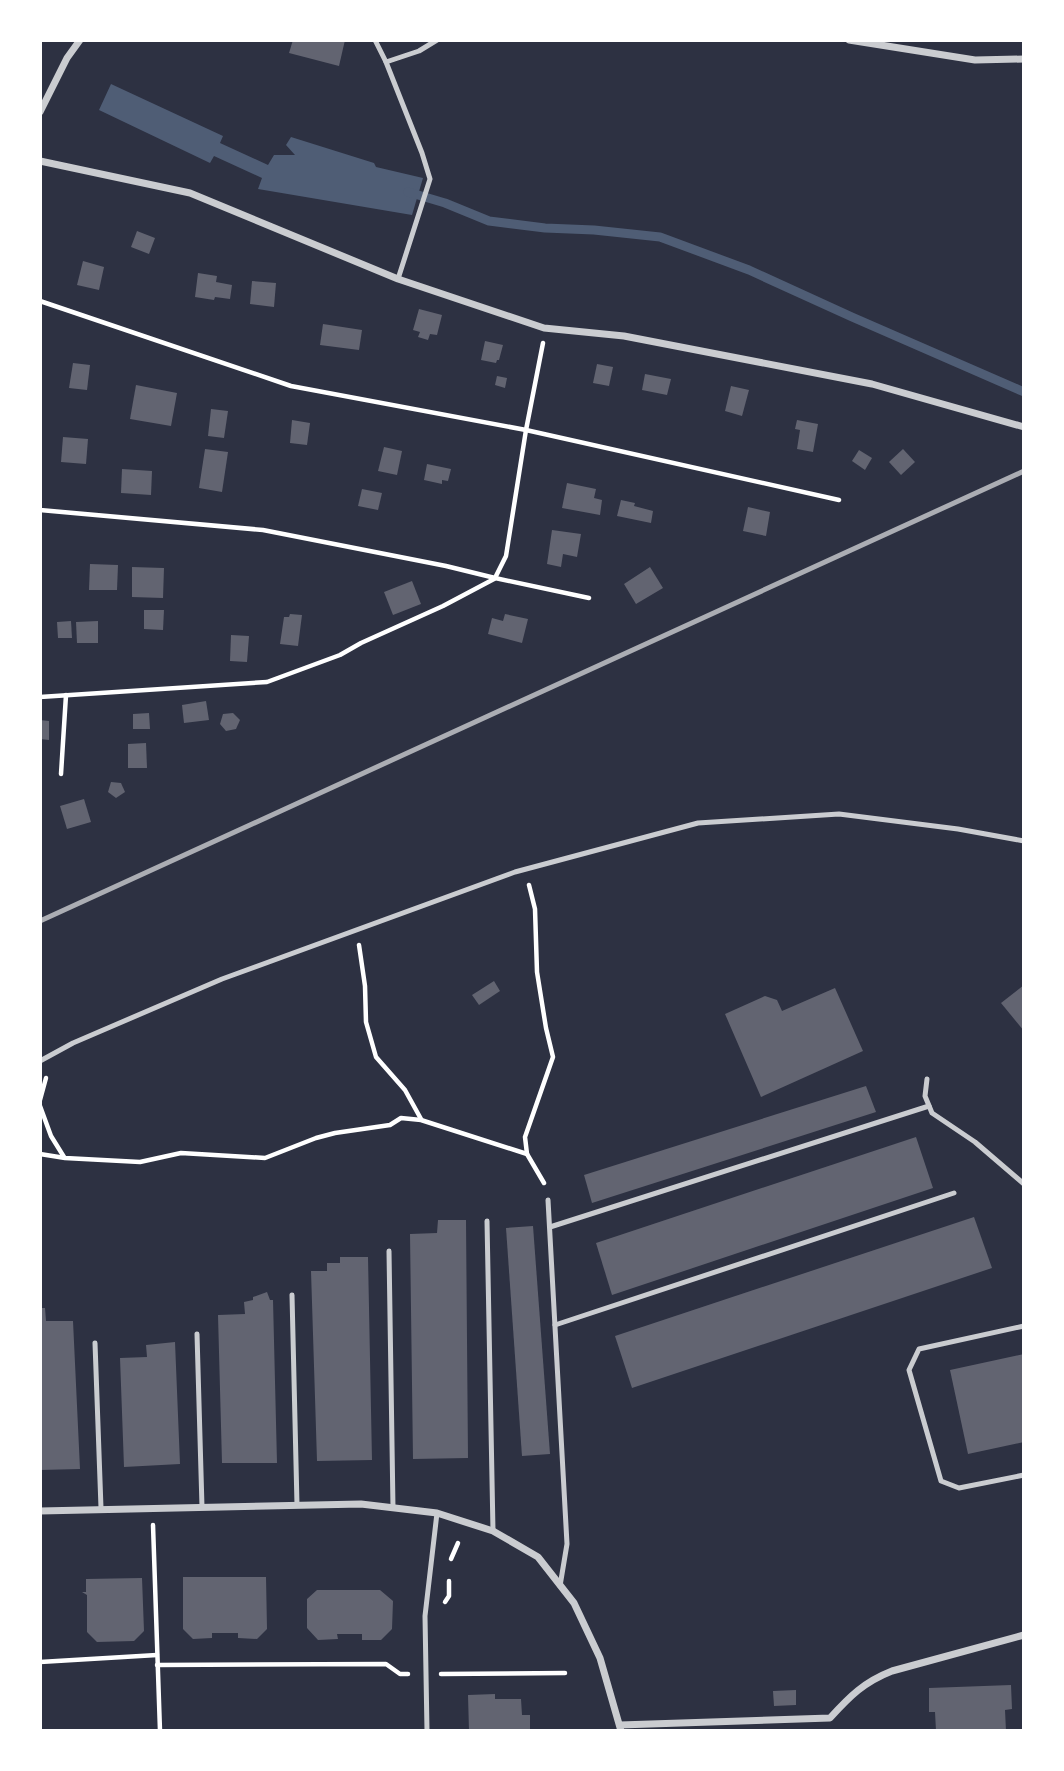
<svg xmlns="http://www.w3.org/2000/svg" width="1064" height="1771" font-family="'Sofia Sans Condensed',sans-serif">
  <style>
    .water { fill: #4f5d75 }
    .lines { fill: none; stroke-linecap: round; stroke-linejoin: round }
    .stream { stroke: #4f5d75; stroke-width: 9 }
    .building { fill: #626471 }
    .path { stroke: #fff; stroke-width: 4.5 }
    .service { stroke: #caccd0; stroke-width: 5 }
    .minor { stroke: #caccd0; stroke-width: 7 }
    .rail { stroke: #abadb3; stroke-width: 5 }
  </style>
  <rect width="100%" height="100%" fill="#2d3142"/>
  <path class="water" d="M111,84L223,136L220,143L268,165L274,155H295L286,145L291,137L374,163L376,167L423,178L412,215L258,189L262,178L214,156L210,163L99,110Z"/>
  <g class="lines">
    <path class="stream" d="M408,192L445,203L489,221L545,228L594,230L660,237L749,270L852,317L1024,392"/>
  </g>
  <g class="building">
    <path d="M293,40H345L339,66L289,53Z"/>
    <path d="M137,231L155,238L149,254L131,247Z"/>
    <path d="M83,261L104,267L99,290L77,285Z"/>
    <path d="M198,273L217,276L216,282L232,285L230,299L215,297L214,300L195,297Z"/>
    <path d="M252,281L276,283L274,307L250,304Z"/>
    <path d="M419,309L442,315L437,335L430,334L428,340L418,337L420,332L413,330Z"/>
    <path d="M323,324L362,330L359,350L320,345Z"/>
    <path d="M485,341L503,345L499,360H497L496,363L481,360Z"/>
    <path d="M73,363L90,365L87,390L69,388Z"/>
    <path d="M597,364L613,367L609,386L593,383Z"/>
    <path d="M645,374L671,379L667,395L642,390Z"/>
    <path d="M497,376L507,378L505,388L495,385Z"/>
    <path d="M136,385L177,393L171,426L130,419Z"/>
    <path d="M731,386L749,390L742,416L725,411Z"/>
    <path d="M211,409L228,411L224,438L208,436Z"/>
    <path d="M292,420L310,423L307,445L290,443Z"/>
    <path d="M797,420L818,424L813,452L797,449L800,430L795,429Z"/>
    <path d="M63,437L88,439L86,464L61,462Z"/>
    <path d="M384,447L402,451L397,475L378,471Z"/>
    <path d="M205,449L228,452L222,492L199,488Z"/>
    <path d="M903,449L915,462L901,475L889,462Z"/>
    <path d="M859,450L872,458L865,470L852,461Z"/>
    <path d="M427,464L451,469L448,481L442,480V484L424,480Z"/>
    <path d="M122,469L152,471L151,495L121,493Z"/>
    <path d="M567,483L596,489L594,498L602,500L600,515L562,508Z"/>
    <path d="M362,489L382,493L378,510L358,506Z"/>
    <path d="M621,500L635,503L634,506L653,511L651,523L617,516Z"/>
    <path d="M748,507L770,512L766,536L743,531Z"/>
    <path d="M552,530L581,534L577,557L563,554L561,567L547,564Z"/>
    <path d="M90,564L118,565L117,590H89Z"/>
    <path d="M132,567L164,568L163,598L132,597Z"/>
    <path d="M650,567L663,588L636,604L624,584Z"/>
    <path d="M412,581L421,604L393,615L384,592Z"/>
    <path d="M144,610H164L163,630L144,629Z"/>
    <path d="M290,614L302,615L298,646L280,644L284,617H289Z"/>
    <path d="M505,614L528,619L522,643L488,634L492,618L503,621Z"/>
    <path d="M71,621L72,638H58L57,622Z"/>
    <path d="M98,621V643H77L76,622Z"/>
    <path d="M231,635L249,636L247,662L230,661Z"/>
    <path d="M206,701L209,720L184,723L182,705Z"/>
    <path d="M149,713L150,729H133V714Z"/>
    <path d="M233,713L240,720L236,729L226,731L220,724L223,714Z"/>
    <path d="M40,720L49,721V740L40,739Z"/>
    <path d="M146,743L147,768H128V744Z"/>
    <path d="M111,782L121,783L125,792L116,798L108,792Z"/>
    <path d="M84,799L91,822L67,829L60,806Z"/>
    <path d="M494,981L500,991L479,1005L472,995Z"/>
    <path d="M1024,985V1031L1001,1003Z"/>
    <path d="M835,988L863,1051L761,1097L725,1014L765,996L777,1000L782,1011Z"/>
    <path d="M866,1086L876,1112L592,1203L584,1175Z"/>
    <path d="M916,1137L933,1188L612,1295L596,1243Z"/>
    <path d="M974,1217L992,1268L632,1388L615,1336Z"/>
    <path d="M438,1220H466L468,1458L413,1459L410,1234L437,1233Z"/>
    <path d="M533,1226L550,1454L522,1456L506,1228Z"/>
    <path d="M340,1257H368L372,1460L317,1461L311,1271H327V1263H340Z"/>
    <path d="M267,1292L270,1300H273L277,1463H222L218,1315L245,1314L244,1302L253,1300V1297Z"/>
    <path d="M40,1308H45L46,1321H73L80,1469L40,1470Z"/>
    <path d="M175,1342L180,1464L124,1467L120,1358L147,1357L146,1345Z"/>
    <path d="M1024,1354V1442L968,1454L950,1370Z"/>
    <path d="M183,1577H266L267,1629L257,1639L238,1638V1633H212V1638L193,1639L183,1629Z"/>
    <path d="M142,1578L144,1631L134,1641L97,1642L87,1632V1595L82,1592H86V1579Z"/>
    <path d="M317,1590H380L393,1601L392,1629L381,1640H362V1634H337L338,1639L318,1640L307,1628V1599Z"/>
    <path d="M1011,1685L1012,1709L1005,1710L1006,1731H936L935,1712H929V1688Z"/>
    <path d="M796,1690V1705L774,1706L773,1691Z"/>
    <path d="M495,1694V1699H521L522,1715H530V1730L469,1731L468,1695Z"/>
  </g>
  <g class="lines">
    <g class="path">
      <path d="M40,301L291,386L526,430L839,500"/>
      <path d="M40,510L263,530L446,566L495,578L589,598"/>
      <path d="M495,578L506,556L526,430L543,343"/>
      <path d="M40,697L267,682L340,655L361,643L443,606L494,579"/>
      <path d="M61,774L66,695"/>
      <path d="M359,945L365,986L366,1022L376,1057L405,1090L421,1119"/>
      <path d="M40,1100L46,1078"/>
      <path d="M40,1106L51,1136L64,1157"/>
      <path d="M40,1154L65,1158L140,1162L181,1153L265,1158L316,1138L335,1133L390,1125L401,1118L421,1120L527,1154L544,1183"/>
      <path d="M527,1154L525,1137L553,1057L546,1028L537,972L535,909L529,885"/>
      <path d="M153,1525L160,1731"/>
      <path d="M451,1559L458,1543"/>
      <path d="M445,1602L449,1596V1581"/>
      <path d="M40,1662L157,1655"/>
      <path d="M157,1665L386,1664L400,1674H408"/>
      <path d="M441,1674L565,1673"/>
    </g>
    <g class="service">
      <path d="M375,40L386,62L422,153L430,179L398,279"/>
      <path d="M386,62L419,51L437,40"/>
      <path d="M40,1061L73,1043L222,979L515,872L698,823L839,814L958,829L1024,841"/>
      <path d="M927,1079L925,1096L932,1113L975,1142L1024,1184"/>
      <path d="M548,1200L567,1544L560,1586"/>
      <path d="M487,1221L493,1531"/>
      <path d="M550,1227L929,1106"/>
      <path d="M389,1251L393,1508"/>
      <path d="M292,1295L297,1505"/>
      <path d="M555,1325L954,1193"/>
      <path d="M1024,1326L919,1349L909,1370L941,1481L959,1488L1024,1475"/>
      <path d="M197,1334L202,1507"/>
      <path d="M95,1343L101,1508"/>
      <path d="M427,1731L425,1616L437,1513"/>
    </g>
    <g class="minor">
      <path d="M849,40L975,60L1024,59"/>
      <path d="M40,112L67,58L80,40"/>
      <path d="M40,161L190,193L398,279L544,328L624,336L872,384L1024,427"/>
      <path d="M40,1511L361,1504L437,1513L493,1531L538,1557L574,1603L600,1658L621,1731"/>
      <path d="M620,1725L830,1718C850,1696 864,1682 892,1671L1024,1635"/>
    </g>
    <path class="rail" d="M40,921L1024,471"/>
  </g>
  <rect width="1064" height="1771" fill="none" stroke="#ffffff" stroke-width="84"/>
</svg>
